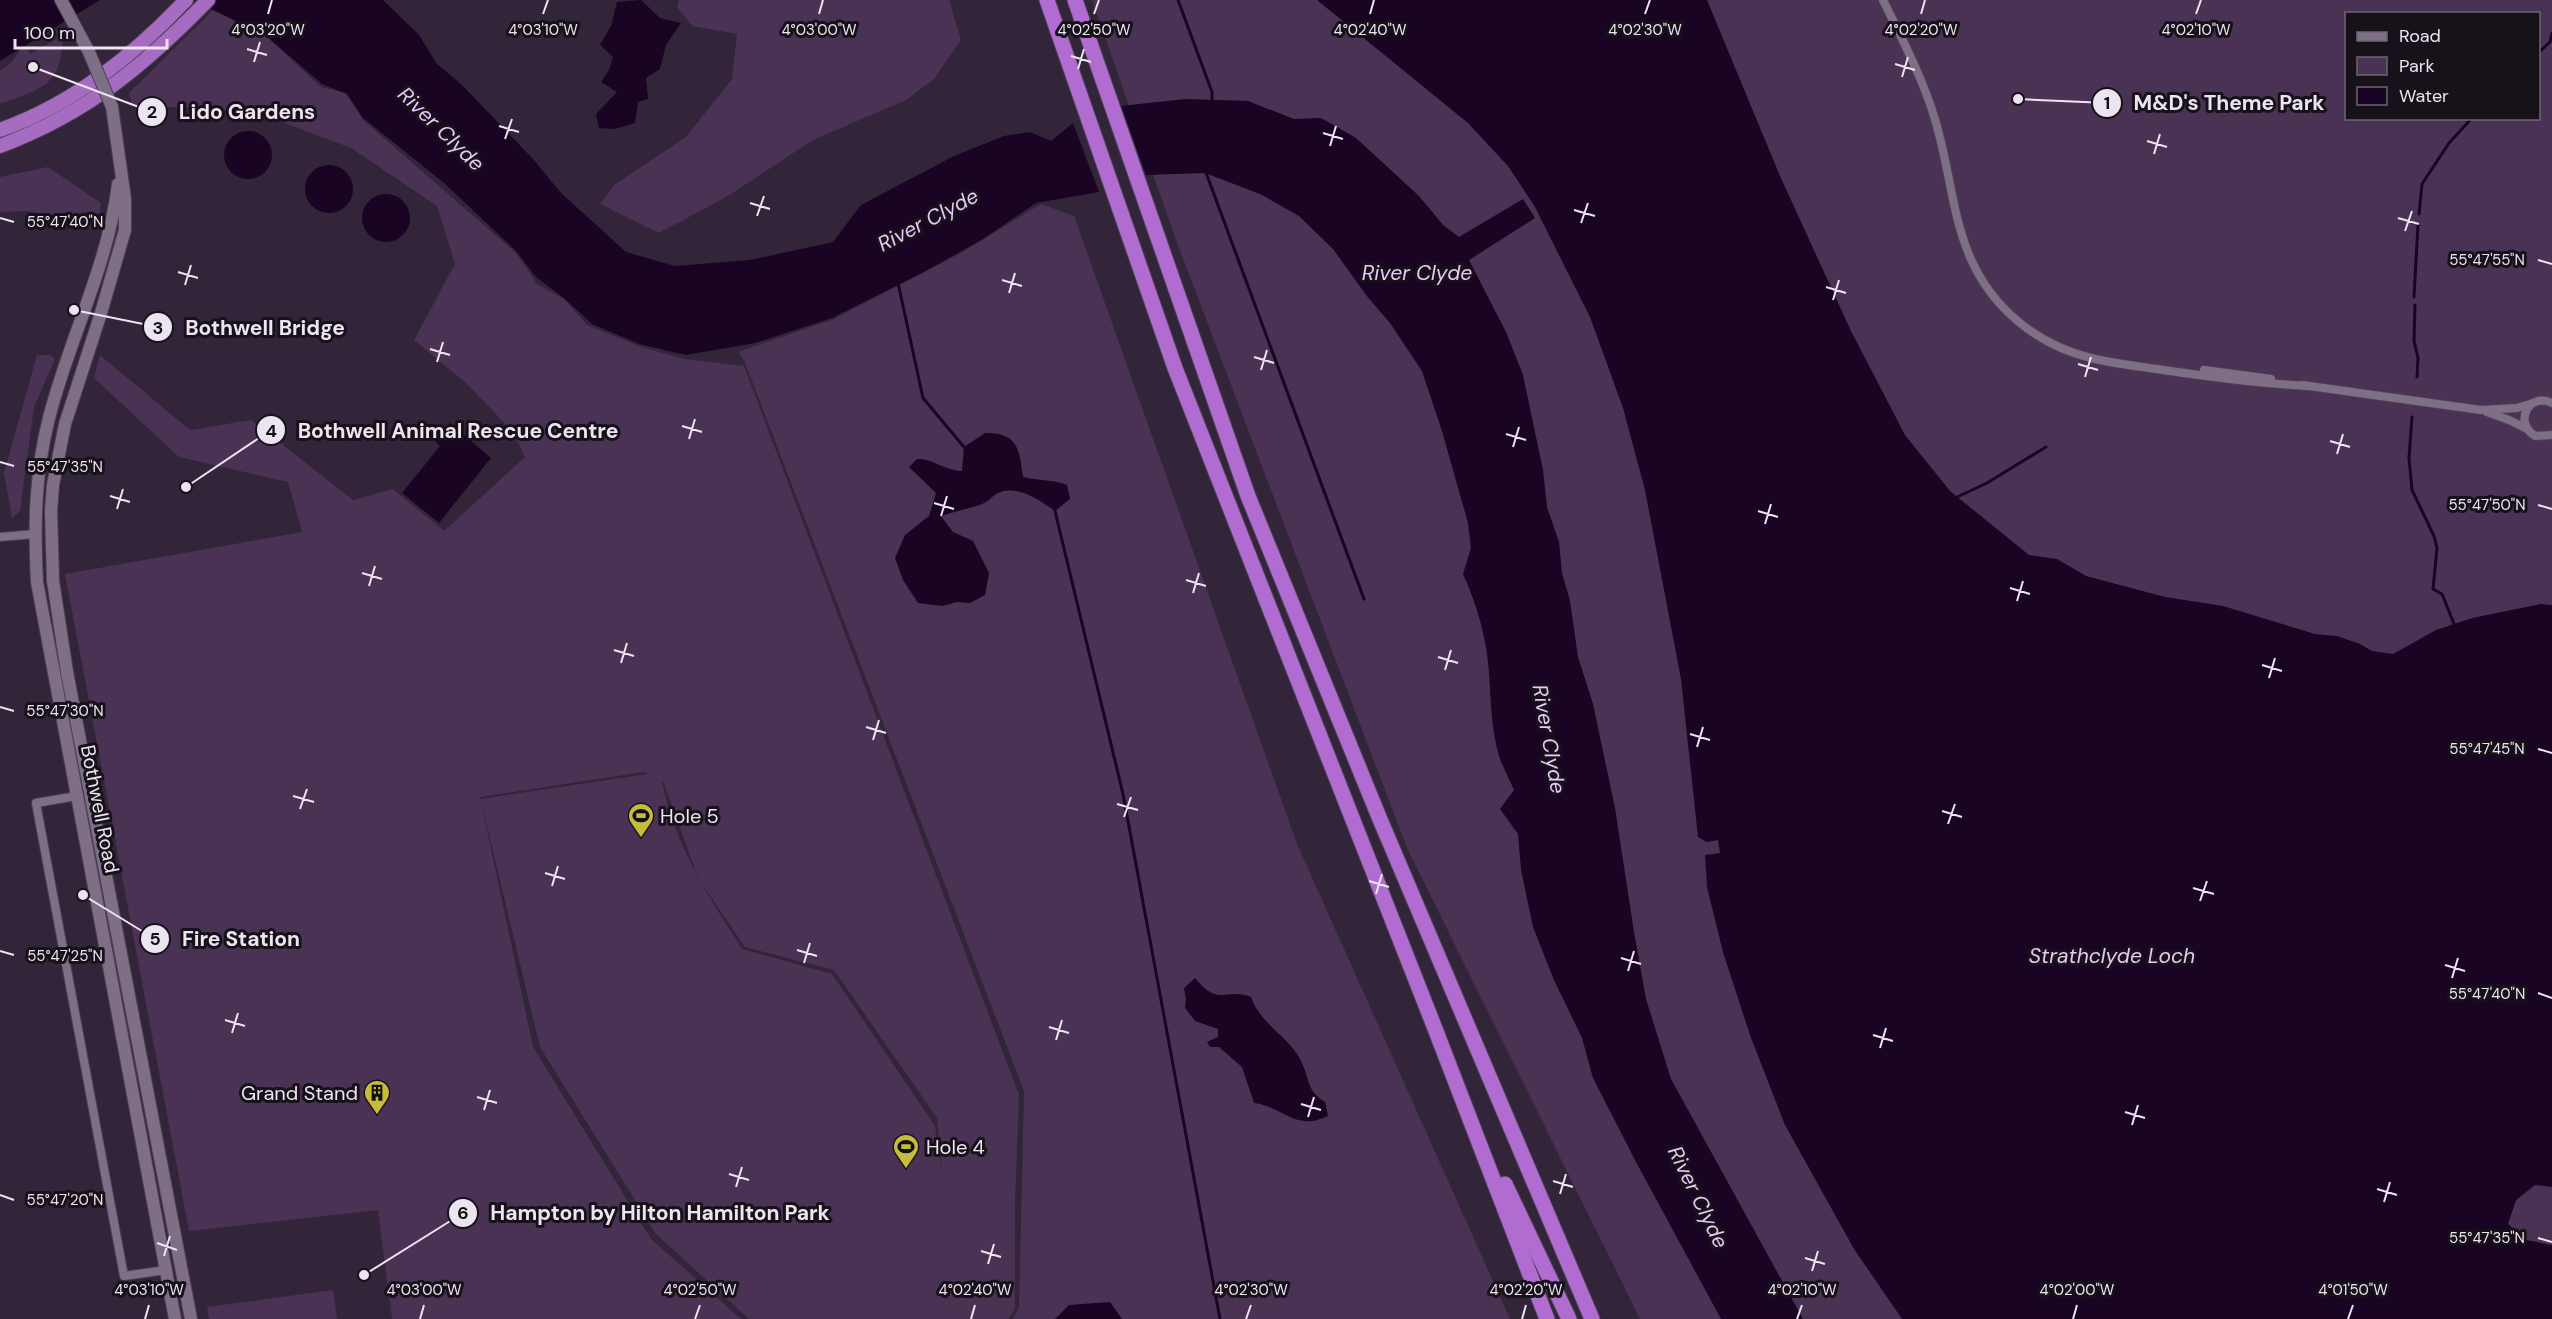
<svg xmlns="http://www.w3.org/2000/svg" width="2552" height="1319" font-family="'DM Sans',sans-serif">
  <style>
    .green { fill: #493254; fill-rule: evenodd }
    .water { fill: #190423 }
    .pier { fill: #322539 }
    .lines { fill: none; stroke-linecap: round; stroke-linejoin: round }
    .stream { stroke: #190423; stroke-width: 3 }
    .minor-casing { stroke: #4d4152; stroke-width: 10 }
    .secondary-casing { stroke: #4d4152; stroke-width: 14 }
    .trunk-casing { stroke: #4d4152; stroke-width: 16 }
    .motorway-casing { stroke: #4d4152; stroke-width: 17 }
    .minor { stroke: #7e6f87; stroke-width: 8 }
    .secondary { stroke: #7e6f87; stroke-width: 12 }
    .trunk { stroke: #a66cc2; stroke-width: 14 }
    .motorway { stroke: #b06cd1; stroke-width: 15 }
    .secondary-bridge-casing { stroke: #4d4152; stroke-width: 14; stroke-linecap: butt }
    .secondary-bridge { stroke: #7e6f87; stroke-width: 12 }
    .ticks { fill: none; stroke: #ede4f1; stroke-width: 2 }
    .labels { text-anchor: middle; stroke-width: 6; stroke-linejoin: round; paint-order: stroke }
    .street-label { font-size: 20px; fill: #ede4f1; stroke: #17111a }
    .poi-label { font-size: 20px; fill: #ede4f1; stroke: #17111a; text-anchor: start }
    .water-label { font-size: 21px; font-style: italic; fill: #e8c7f9; stroke: #17111a }
    .ticks-label { font-size: 15px; text-anchor: middle; fill: #ede4f1; stroke: #17111a; stroke-width: 6; stroke-linejoin: round; paint-order: stroke }
    .leader { fill: none; stroke: #ede4f1; stroke-width: 2 }
    .callout-dot { fill: #ede4f1; stroke: #17111a; stroke-width: 2 }
    .mark-label { font-size: 18px; text-anchor: middle; font-weight: bold; fill: #111 }
    .callout-label { font-size: 21px; text-anchor: middle; font-weight: bold; fill: #ede4f1; stroke: #17111a; stroke-width: 6; stroke-linejoin: round; paint-order: stroke }
  </style>
  <rect width="100%" height="100%" fill="#322539"/>
  <g class="green">
    <path d="M679,0H949L961,40L934,79L906,100L813,140L728,196L659,233L600,204L614,185L686,137L732,79L737,34L692,26L677,7Z"/>
    <path d="M1092,0H2552V1319H1640L1407,848L1176,240ZM2346,14H2538V118H2346Z"/>
    <path d="M213,10L265,35L321,87L346,93L363,120L516,253L537,284L564,299L587,325L641,347L684,359L744,366L1019,1095L1015,1202V1309L1008,1319H749L656,1234L540,1047L481,801L533,1047L651,1239L741,1319H392L378,1210L189,1231L65,574L302,532L288,482L179,457L94,378L100,355L190,430L251,420L353,500L393,489L444,531L525,457L514,433L466,383L414,340L455,264L437,206L351,148L277,120L212,108L132,106L129,93ZM644,772L648,774L480,799V797ZM662,782L664,783L698,878L745,947L834,970L937,1118L942,1175L935,1126L832,974L742,949C708,895 675,846 662,782Z"/>
    <path d="M63,35C62,86 43,88 0,104V70C17,62 13,54 26,46L30,54Z"/>
    <path d="M48,167L101,203L98,230L29,211L0,212V177Z"/>
    <path d="M1041,204L1074,216L1297,844L1510,1319H1013L1019,1308L1024,1091L744,360L740,355V351L832,320L959,254Z"/>
    <path d="M37,355H50L55,359L34,407L20,511L12,518L4,473Z"/>
    <path d="M333,1290L337,1319H209L207,1307Z"/>
  </g>
  <g class="water">
    <path d="M0,0H100L0,61Z"/>
    <path d="M201,0H383L419,35L437,64L462,85L533,159L561,193L626,252L675,266L750,260L833,242L861,205L954,156L1004,136L1030,132L1051,141L1073,123L1121,106L1185,99L1248,101L1294,119L1321,118L1356,138L1419,196L1443,225L1459,237L1523,199L1535,218L1469,260L1506,332L1523,375L1543,470L1547,507L1559,542L1562,573L1570,601L1578,657L1593,704L1615,808L1634,932L1646,999L1671,1079L1803,1319H1721L1636,1162L1593,1078L1582,1038L1554,980L1533,927L1521,870L1518,834L1500,809L1514,790C1509,779 1503,767 1499,756C1491,728 1491,701 1489,673C1487,639 1477,605 1463,574L1471,548L1468,523L1442,431L1422,371L1390,323L1366,295L1333,249L1299,216L1260,194L1205,173L1146,175L1099,192L1036,203L983,239L924,272L832,318L755,343L686,355L639,344L592,324L565,299L536,277L516,251L443,182L363,118L347,94L322,84L265,35L213,10Z"/>
    <path d="M641,0L660,18L681,23L666,45L660,69L646,78L648,99L638,102L635,123L615,129L599,128L596,114L617,92L601,82L609,70L613,57L600,45L611,26L617,2Z"/>
    <path d="M1317,0H1707L1780,176L1851,331L1905,435L1950,491L2029,555L2057,559L2086,576L2165,597L2223,606L2315,634L2337,636L2360,644L2372,651L2393,654L2436,630L2472,618L2541,604L2552,605V1187L2535,1185L2516,1200L2508,1224L2526,1240L2552,1245V1319H1902L1854,1249L1785,1125L1750,1035L1723,952L1707,887L1705,855L1720,853L1718,840L1707,842L1698,837L1681,679L1645,490L1623,408L1590,317L1535,207L1508,166L1468,123Z"/>
    <circle cx="248" cy="155" r="24"/>
    <circle cx="329" cy="189" r="24"/>
    <circle cx="386" cy="218" r="24"/>
    <path d="M450,423L491,458L439,523L402,493L440,446L435,441Z"/>
    <path d="M985,433C1018,433 1019,448 1023,477C1038,481 1052,479 1067,485L1070,499L1055,511C1041,501 1017,484 998,493C992,496 988,502 982,504C969,509 955,511 941,516L953,532L973,541L989,573L985,595L970,603L957,602L942,606L918,603L903,580L895,558L905,535L929,516L936,493L909,467L917,459C932,458 943,470 962,471L964,447Z"/>
    <path d="M1195,978C1220,1008 1225,987 1251,997C1261,1026 1291,1037 1302,1063C1310,1081 1307,1091 1325,1102L1328,1116C1295,1132 1282,1106 1254,1103L1242,1067L1219,1047H1210L1207,1042L1218,1037V1029L1195,1021L1185,1008L1186,999L1184,988Z"/>
    <path d="M1110,1302L1122,1319H1055L1069,1305Z"/>
  </g>
  <path class="pier" d="M1121,106L1146,175L1099,192L1073,123Z"/>
  <g class="lines">
    <g class="stream">
      <path d="M1178,0L1212,92V103"/>
      <path d="M2538,53L2550,42L2552,33"/>
      <path d="M1205,170L1364,599"/>
      <path d="M2419,214L2422,184L2449,143L2472,118"/>
      <path d="M898,283L923,398L964,447"/>
      <path d="M2414,297L2418,225"/>
      <path d="M2415,305L2414,341L2418,358L2417,377"/>
      <path d="M2412,417L2409,458L2412,490L2434,536L2437,548L2433,589L2442,594L2454,624"/>
      <path d="M1957,497L1987,483L2046,447"/>
      <path d="M1055,511L1123,794L1220,1319"/>
    </g>
    <defs>
      <g id="minor">
        <path d="M1883,0C1905,45 1929,90 1940,138C1950,177 1954,220 1970,257C1992,308 2037,345 2091,358C2114,364 2139,366 2163,370C2211,377 2259,383 2307,386"/>
        <path d="M2204,370L2271,379"/>
        <path d="M2302,385L2481,410L2517,408L2533,403"/>
        <path d="M2552,403C2529,392 2513,422 2535,436L2552,435"/>
        <path d="M2487,412L2509,420L2527,429"/>
        <path d="M0,537L35,534"/>
        <path d="M77,796L36,803L124,1276L166,1270"/>
      </g>
      <g id="secondary">
        <path d="M61,0L89,52"/>
        <path d="M112,107L125,199V230L101,313L65,424L53,485L51,511L53,581L67,672L191,1319"/>
        <path d="M118,184C108,266 69,339 49,418C35,473 34,525 37,582L175,1319"/>
      </g>
      <g id="trunk">
        <path d="M0,130C73,104 133,56 186,0"/>
        <path d="M0,146C86,114 145,65 208,0"/>
      </g>
      <g id="motorway">
        <path d="M1047,0L1175,368L1434,1026L1547,1319"/>
        <path d="M1075,0L1248,496L1379,817L1592,1319"/>
        <path d="M1505,1184L1569,1319"/>
      </g>
    </defs>
    <use href="#minor" class="minor-casing"/>
    <use href="#secondary" class="secondary-casing"/>
    <use href="#trunk" class="trunk-casing"/>
    <use href="#motorway" class="motorway-casing"/>
    <use href="#minor" class="minor"/>
    <use href="#secondary" class="secondary"/>
    <use href="#trunk" class="trunk"/>
    <use href="#motorway" class="motorway"/>
    <defs>
      <path id="secondary-bridge" d="M89,52L112,107"/>
    </defs>
    <use href="#secondary-bridge" class="secondary-bridge-casing"/>
    <use href="#secondary-bridge" class="secondary-bridge"/>
  </g>
  <path class="ticks" d="M268,14L272,0M543,14L548,0M819,14L823,0M1094,14L1099,0M1370,14L1374,0M1645,14L1650,0M1921,14L1925,0M2196,14L2201,0M247,49L267,55M1071,56L1091,62M254,62L260,42M1895,64L1915,70M1078,69L1084,49M1902,77L1908,57M499,126L519,132M1323,133L1343,139M505,139L512,119M2147,141L2167,147M1330,146L1336,126M2154,154L2160,134M750,203L770,209M1574,210L1595,216M757,216L764,196M0,218L14,222M2398,218L2419,224M1581,223L1588,203M2405,231L2412,211M2538,260L2552,264M178,272L198,278M1002,280L1022,286M185,285L191,265M1826,287L1846,293M1009,293L1015,273M1833,300L1839,280M430,349L450,355M1254,357L1274,363M437,362L443,342M2078,364L2098,370M1261,370L1267,350M2085,377L2091,357M682,426L702,432M1506,434L1526,440M689,439L695,419M2330,441L2350,447M1513,447L1519,427M2337,454L2343,434M0,462L14,466M110,496L130,502M934,503L954,509M2538,505L2552,509M117,509L123,489M1758,511L1778,517M941,516L947,496M1765,524L1771,504M362,573L382,579M1186,580L1206,586M369,586L375,566M2010,588L2030,594M1193,593L1199,573M2017,601L2023,581M614,650L634,656M1438,657L1458,663M621,663L627,643M2262,665L2282,671M1445,670L1451,650M2269,678L2275,658M0,707L14,711M866,727L886,733M1690,734L1710,740M873,740L879,720M1697,747L1703,727M2538,749L2552,753M293,796L314,802M1117,804L1138,810M300,809L307,789M1942,811L1962,817M1124,817L1131,797M1948,824L1955,804M545,873L565,879M1369,881L1389,887M552,886L558,866M2193,888L2214,894M1376,894L1382,874M2200,901L2207,881M797,950L817,956M0,951L14,955M1621,958L1641,964M804,963L810,943M2445,965L2465,971M1628,971L1634,951M2452,978L2458,958M2538,993L2552,998M225,1020L245,1026M1049,1027L1069,1033M232,1033L238,1013M1873,1035L1893,1041M1056,1040L1062,1020M1880,1048L1886,1028M477,1097L497,1103M1301,1104L1321,1110M484,1110L490,1090M2125,1112L2145,1118M1308,1117L1314,1097M2132,1125L2138,1105M729,1174L749,1180M1553,1181L1573,1187M736,1187L742,1167M2377,1189L2397,1195M1560,1194L1566,1174M0,1195L14,1200M2384,1202L2390,1182M2538,1238L2552,1242M157,1243L177,1250M981,1251L1001,1257M164,1256L170,1236M1805,1258L1825,1264M988,1264L994,1244M1812,1271L1818,1251M145,1319L149,1305M420,1319L424,1305M695,1319L700,1305M971,1319L975,1305M1246,1319L1251,1305M1522,1319L1526,1305M1797,1319L1802,1305M2073,1319L2077,1305M2348,1319L2353,1305"/>
  <defs>
    <symbol id="stadium-pin" viewBox="-11 -11 22 30"><path d="M0 17L-7.5 6A9.5 9.5 0 1 1 7.5 6Z" fill="#c7bb3c" stroke="#17111a"/><path d="M0-5a6.5 5 0 1 0 0 10a6.5 5 0 1 0 0-10ZM-3.5-1.8h7v3.6h-7Z" fill="#111"/></symbol>
    <symbol id="building-pin" viewBox="-11 -11 22 30"><path d="M0 17L-7.5 6A9.5 9.5 0 1 1 7.5 6Z" fill="#c7bb3c" stroke="#17111a"/><path d="M-4-6H4V6H1V3H-1V6H-4ZM-2.5-4.3h1.7v1.8h-1.7ZM.8-4.3h1.7v1.8H.8ZM-2.5-1h1.7V.8h-1.7ZM.8-1h1.7V.8H.8Z" fill="#111"/></symbol>
  </defs>
  <g fill-rule="evenodd">
    <use href="#stadium-pin" x="626" y="801" width="30" height="40"/>
    <use href="#building-pin" x="362" y="1078" width="30" height="40"/>
    <use href="#stadium-pin" x="891" y="1132" width="30" height="40"/>
  </g>
  <g class="labels">
    <g class="street-label">
      <text transform="translate(100 809) rotate(79)" y="7">Bothwell Road</text>
    </g>
    <g class="poi-label">
      <text x="660" y="823">Hole 5</text>
      <text x="358" y="1100" text-anchor="end">Grand Stand</text>
      <text x="926" y="1154">Hole 4</text>
    </g>
    <g class="water-label">
      <text transform="translate(441 129) rotate(44)" y="7">River Clyde</text>
      <text transform="translate(928 220) rotate(-28)" y="7">River Clyde</text>
      <text x="1417" y="280">River Clyde</text>
      <text transform="translate(1549 739) rotate(80)" y="7">River Clyde</text>
      <text x="2112" y="963">Strathclyde Loch</text>
      <text transform="translate(1698 1197) rotate(64)" y="7">River Clyde</text>
    </g>
  </g>
  <g class="ticks-label">
    <text x="268" y="35">4°03'20"W</text>
    <text x="543" y="35">4°03'10"W</text>
    <text x="819" y="35">4°03'00"W</text>
    <text x="1094" y="35">4°02'50"W</text>
    <text x="1370" y="35">4°02'40"W</text>
    <text x="1645" y="35">4°02'30"W</text>
    <text x="1921" y="35">4°02'20"W</text>
    <text x="2196" y="35">4°02'10"W</text>
    <text x="65" y="227">55°47'40"N</text>
    <text x="2487" y="265">55°47'55"N</text>
    <text x="65" y="472">55°47'35"N</text>
    <text x="2487" y="510">55°47'50"N</text>
    <text x="65" y="716">55°47'30"N</text>
    <text x="2487" y="754">55°47'45"N</text>
    <text x="65" y="961">55°47'25"N</text>
    <text x="2487" y="999">55°47'40"N</text>
    <text x="65" y="1205">55°47'20"N</text>
    <text x="2487" y="1243">55°47'35"N</text>
    <text x="149" y="1295">4°03'10"W</text>
    <text x="424" y="1295">4°03'00"W</text>
    <text x="700" y="1295">4°02'50"W</text>
    <text x="975" y="1295">4°02'40"W</text>
    <text x="1251" y="1295">4°02'30"W</text>
    <text x="1526" y="1295">4°02'20"W</text>
    <text x="1802" y="1295">4°02'10"W</text>
    <text x="2077" y="1295">4°02'00"W</text>
    <text x="2353" y="1295">4°01'50"W</text>
  </g>
  <path class="leader" d="M2018 99L2107 103M33 67L152 112M74 310L158 327M186 487L271 430M83 895L155 939M364 1275L463 1213"/>
  <g class="callout-dot">
    <circle cx="2018" cy="99" r="6"/>
    <circle cx="33" cy="67" r="6"/>
    <circle cx="74" cy="310" r="6"/>
    <circle cx="186" cy="487" r="6"/>
    <circle cx="83" cy="895" r="6"/>
    <circle cx="364" cy="1275" r="6"/>
    <circle cx="2107" cy="103" r="15"/>
    <circle cx="152" cy="112" r="15"/>
    <circle cx="158" cy="327" r="15"/>
    <circle cx="271" cy="430" r="15"/>
    <circle cx="155" cy="939" r="15"/>
    <circle cx="463" cy="1213" r="15"/>
  </g>
  <g class="mark-label">
    <text x="2107" y="109">1</text>
    <text x="152" y="118">2</text>
    <text x="158" y="334">3</text>
    <text x="271" y="437">4</text>
    <text x="155" y="945">5</text>
    <text x="463" y="1219">6</text>
  </g>
  <g class="callout-label">
    <text x="2229" y="110">M&amp;D's Theme Park</text>
    <text x="247" y="119">Lido Gardens</text>
    <text x="265" y="335">Bothwell Bridge</text>
    <text x="458" y="438">Bothwell Animal Rescue Centre</text>
    <text x="241" y="946">Fire Station</text>
    <text x="660" y="1220">Hampton by Hilton Hamilton Park</text>
  </g>
  <rect x="2345" y="12" width="195" height="108" fill="#17111a" stroke="#6d6570" stroke-width="1.5"/>
  <rect x="2357" y="32" width="30" height="9" fill="#7e6f87" stroke="#6d6570" stroke-width="1.5"/>
  <text x="2399" y="42" font-size="18" fill="#ede4f1">Road</text>
  <rect x="2357" y="57" width="30" height="18" fill="#493254" stroke="#6d6570" stroke-width="1.5"/>
  <text x="2399" y="72" font-size="18" fill="#ede4f1">Park</text>
  <rect x="2357" y="87" width="30" height="18" fill="#190423" stroke="#6d6570" stroke-width="1.5"/>
  <text x="2399" y="102" font-size="18" fill="#ede4f1">Water</text>
  <path d="M15 39v9h152v-9" fill="none" stroke="#ede4f1" stroke-width="3"/>
  <text x="24" y="39" font-size="18" fill="#ede4f1" stroke="#17111a" stroke-width="4.5" paint-order="stroke">100 m</text>
</svg>
